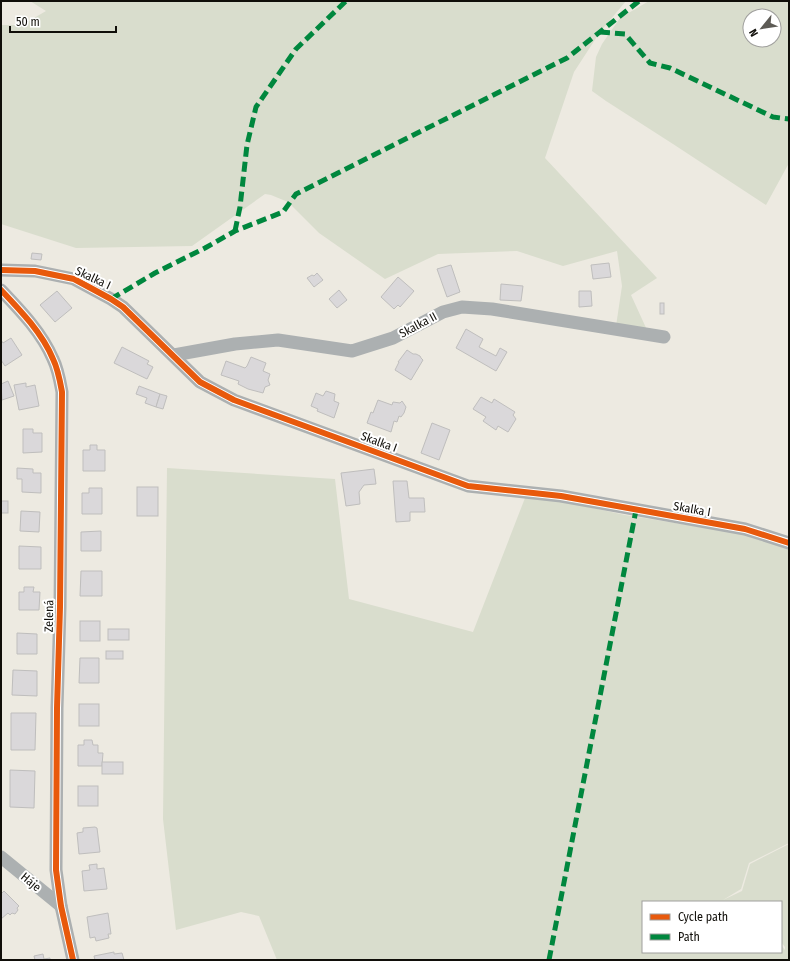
<svg xmlns="http://www.w3.org/2000/svg" width="790" height="961" font-family="'Fira Sans Condensed',sans-serif">
  <style>
    .green { fill: #d9ddcd; fill-rule: evenodd }
    .building { fill: #dad8da; stroke: #bfbebd }
    .lines { fill: none; stroke-linecap: round; stroke-linejoin: round }
    .minor { stroke: #acb0b1; stroke-width: 13 }
    .quiet { stroke: #00873e; stroke-width: 5; stroke-dasharray: 10 5; stroke-linecap: butt }
    .cycleway-casing { stroke: #fff; stroke-width: 8 }
    .cycleway { stroke: #e8590c; stroke-width: 6 }
    .labels { text-anchor: middle; stroke-width: 4; stroke-linejoin: round; paint-order: stroke }
    .street-label { font-size: 12px; fill: #100e09; stroke: #fff }
  </style>
  <rect width="100%" height="100%" fill="#edeae1"/>
  <g class="green">
    <path d="M30,1H626L600,32L574,72L545,158L657,278L631,295L647,330L616,326L622,286L617,251L563,266L517,251L438,254L385,279L319,233L288,202L271,195L265,194L192,246L76,248L1,224V25H22L46,11Z"/>
    <path d="M649,1H789V163L766,205L673,144L606,101L592,91L596,57L602,44L620,18ZM750,16H774V40H750Z"/>
    <path d="M167,468L335,479L349,599L473,632L525,498L556,500L625,515L738,533L789,549V843L749,863L741,889L723,900L742,891L750,864L789,844V960H277L259,916L241,912L176,930L163,819ZM643,902H781V942L785,947V950L781,945V952H643Z"/>
  </g>
  <g class="building">
    <path d="M32,253L42,254L41,260L31,259Z"/>
    <path d="M609,263L611,277L593,279L591,265Z"/>
    <path d="M451,265L460,292L447,297L437,269Z"/>
    <path d="M317,273L323,280L314,287L307,278L312,275L314,276Z"/>
    <path d="M398,277L414,291L400,307L398,305L394,309L381,297Z"/>
    <path d="M501,284L523,286L521,301L500,300Z"/>
    <path d="M339,290L347,300L337,308L329,299Z"/>
    <path d="M57,291L72,308L55,322L40,305Z"/>
    <path d="M579,291H591L592,306L579,307Z"/>
    <rect x="660" y="303" width="4" height="11"/>
    <path d="M466,329L483,339L479,347L496,356L500,348L507,352L496,371L456,348Z"/>
    <path d="M11,338L22,355L5,366L1,360V340L3,343Z"/>
    <path d="M122,347L149,361L147,364L153,367L147,379L114,363Z"/>
    <path d="M407,350L413,354H416L420,356L421,358L423,360L411,380L395,370L399,362H398Z"/>
    <path d="M251,357L266,363L263,371L270,374L268,380L270,385L265,387L263,393L248,389L238,384L239,381L221,375L226,361L245,368L247,366Z"/>
    <path d="M8,381L14,396L2,400L1,384Z"/>
    <path d="M26,383V387L35,385L39,406L19,410L14,385Z"/>
    <path d="M139,386L160,394L156,407L145,403L147,398L136,394Z"/>
    <path d="M326,391L335,394L334,401L339,403L334,418L317,411L318,409L311,406L316,393L323,396Z"/>
    <path d="M160,394L167,396L163,409L156,407Z"/>
    <path d="M481,397L492,403L494,399L515,412L513,415L516,419L508,432L498,426L496,430L483,421L486,417L473,409Z"/>
    <path d="M378,400L392,405L393,402L400,403L402,401L406,407L404,413L401,417L399,416L397,422L394,421L391,432L367,423L371,412L373,413Z"/>
    <path d="M432,423L450,430L439,460L421,453Z"/>
    <path d="M23,429H33V433H42V452L23,453Z"/>
    <path d="M90,445H97V450H105V471H83V450H90Z"/>
    <path d="M17,468L33,469V473H41V493L22,492V479H17Z"/>
    <path d="M374,469L376,484L364,485L359,492L360,504L346,506L341,473Z"/>
    <path d="M393,481H407L409,498H424L425,512H410V521L396,522Z"/>
    <rect x="137" y="487" width="21" height="29"/>
    <path d="M89,488H102V514H82V493H89Z"/>
    <rect x="1" y="501" width="7" height="12"/>
    <path d="M21,511L40,512L39,532L20,531Z"/>
    <path d="M101,531V551H81V532Z"/>
    <path d="M19,546L41,547V569H19Z"/>
    <path d="M81,571H102V596H80Z"/>
    <path d="M24,587H34L33,592H40L39,610H19V592H24Z"/>
    <rect x="80" y="621" width="20" height="20"/>
    <rect x="108" y="629" width="21" height="11"/>
    <path d="M17,633L37,634V654H17Z"/>
    <rect x="106" y="651" width="17" height="8"/>
    <path d="M80,658H99V683H79Z"/>
    <path d="M13,670L37,671V696L12,695Z"/>
    <rect x="79" y="704" width="20" height="22"/>
    <path d="M11,713H36L35,750H11Z"/>
    <path d="M84,740H92L93,745H98V753H103L102,766H78V745H84Z"/>
    <rect x="102" y="762" width="21" height="12"/>
    <path d="M10,770L35,771L34,808L10,807Z"/>
    <rect x="78" y="786" width="20" height="20"/>
    <path d="M95,827L97,828L100,852L79,854L77,833L83,832V828Z"/>
    <path d="M97,864V869L104,868L107,889L84,891L82,871L90,870L89,865Z"/>
    <path d="M4,891L19,906L17,908L18,910L15,914L12,913L10,915L8,913L1,919V894Z"/>
    <path d="M108,913L111,934H108L109,938L96,941L95,937L90,938L87,917Z"/>
    <path d="M114,952V954L122,953L124,960H95L94,956Z"/>
    <path d="M43,954L44,959L50,958V960H35L34,956Z"/>
  </g>
  <g class="lines">
    <g class="minor">
      <path d="M1,270L35,271L74,279L111,299L123,307L200,382L234,400L468,486L561,496L745,529L789,543"/>
      <path d="M1,290C21,311 42,333 53,359C58,369 60,381 62,392L60,607L57,708L56,870L61,906L73,960"/>
      <path d="M174,355L235,344L278,340L352,351L393,338L443,312L462,307L492,309L664,337"/>
      <path d="M1,857L61,906"/>
    </g>
    <g class="quiet">
      <path d="M600,32L625,34L650,63L670,68L773,117L789,119"/>
      <path d="M235,231L240,207L247,145L256,107L296,49L346,1"/>
      <path d="M111,299L155,273L205,248L235,231L283,212L296,194L567,58L639,1"/>
      <path d="M549,960L636,510"/>
    </g>
    <defs>
      <g id="cycleway">
        <path d="M1,270L35,271L74,279L111,299L123,307L200,382L234,400L468,486L561,496L745,529L789,543"/>
        <path d="M1,290C21,311 42,333 53,359C58,369 60,381 62,392L60,607L57,708L56,870L61,906L73,960"/>
      </g>
    </defs>
    <use href="#cycleway" class="cycleway-casing"/>
    <use href="#cycleway" class="cycleway"/>
  </g>
  <g class="labels">
    <g class="street-label">
      <text transform="translate(93 278) rotate(25)" y="4">Skalka I</text>
      <text transform="translate(418 325) rotate(-28)" y="4">Skalka II</text>
      <text transform="translate(379 442) rotate(20)" y="4">Skalka I</text>
      <text transform="translate(692 509) rotate(10)" y="4">Skalka I</text>
      <text transform="translate(49 616) rotate(-89)" y="4">Zelená</text>
      <text transform="translate(31 882) rotate(40)" y="4">Háje</text>
    </g>
  </g>
  <rect width="790" height="961" fill="none" stroke="#100e09" stroke-width="4"/>
  <rect x="642" y="901" width="140" height="52" fill="#ffffff" stroke="#9f9f9d"/>
  <rect x="650" y="914" width="20" height="6" fill="#e8590c" stroke="#9f9f9d"/>
  <text x="678" y="921" font-size="12" fill="#100e09">Cycle path</text>
  <rect x="650" y="934" width="20" height="6" fill="#00873e" stroke="#9f9f9d"/>
  <text x="678" y="941" font-size="12" fill="#100e09">Path</text>
  <g transform="translate(762 28) rotate(240)"><circle r="19" fill="#ffffff" stroke="#9f9f9d"/>
  <path d="M0-3L7 15L0 10L-7 15Z" fill="#5d5b55"/>
  <text y="-6" font-size="11" font-weight="bold" text-anchor="middle" fill="#100e09">N</text>
  </g>
  <path d="M10 26v6h106v-6" fill="none" stroke="#100e09" stroke-width="2"/>
  <text x="16" y="26" font-size="12" fill="#100e09" stroke="#ffffff" stroke-width="3" paint-order="stroke">50 m</text>
</svg>
